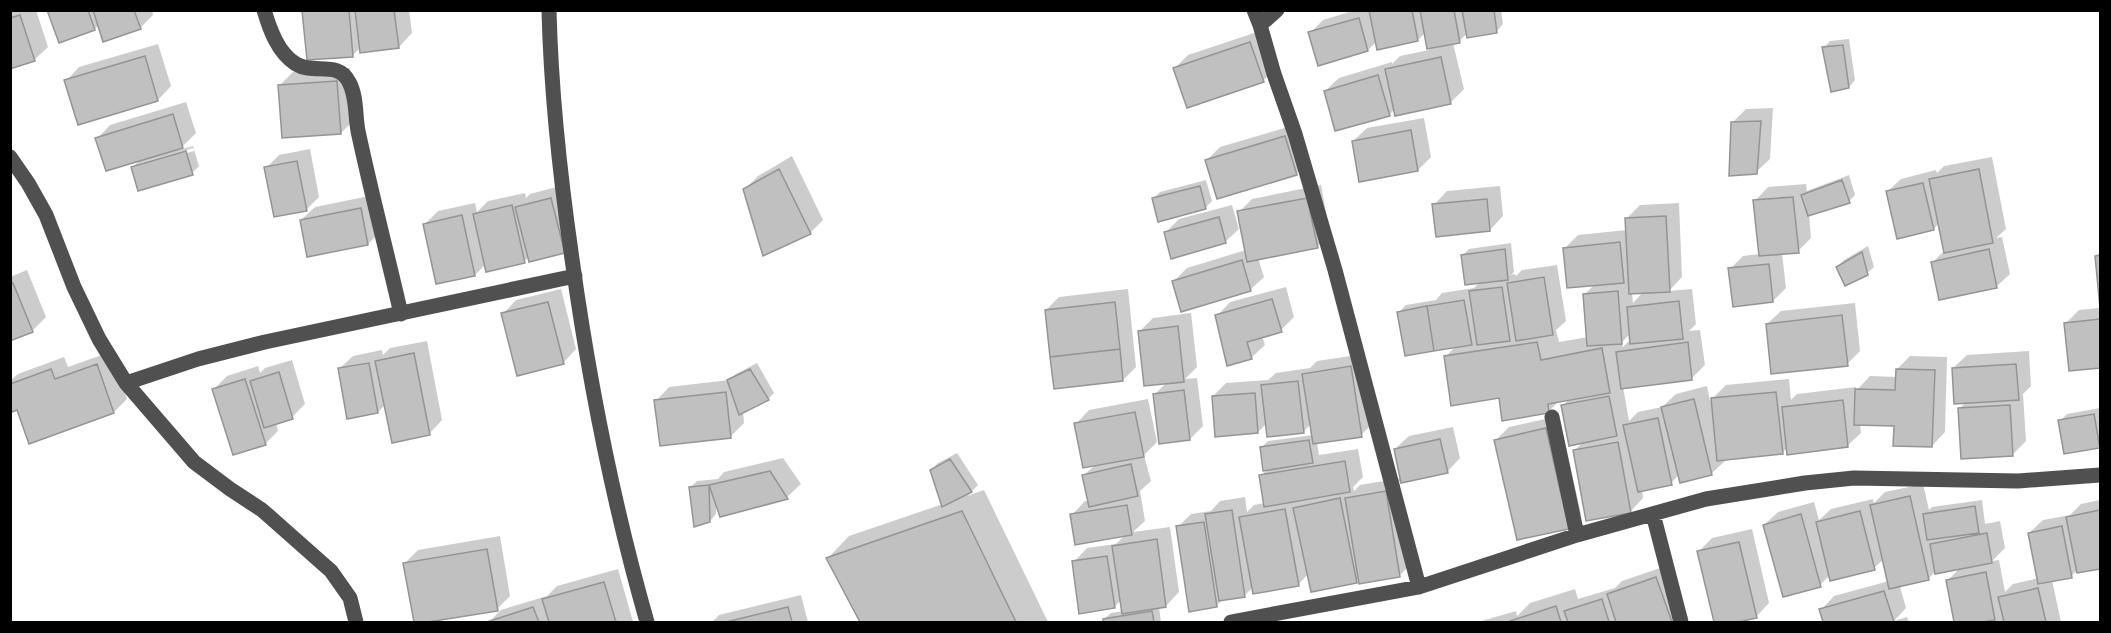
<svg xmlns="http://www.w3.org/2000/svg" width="2111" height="633" viewBox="0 0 2111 633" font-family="'Sofia Sans Condensed',sans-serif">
<rect width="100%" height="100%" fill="#fff"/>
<path fill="#0003" fill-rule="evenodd" d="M10 10H36L48 47 34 60 10 68Z
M49 10H152L153 15 140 28 99 24 95 29 60 41Z
M305 10H409L412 33 399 47H361L352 56 304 12Z
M1356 10H1501L1503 24 1497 31 1468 33 1459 41 1453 43 1464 89 1450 103 1395 109 1390 114 1336 130 1325 91 1339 78 1392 62V64L1400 56 1429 50 1426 32 1418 40 1377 41 1368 50 1310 33 1323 20Z
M1263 30 1276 67 1263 81 1175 68 1188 55Z
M1849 39 1855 80 1849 87 1824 48 1830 41Z
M158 44 171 86 158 100 79 123 66 81 79 67Z
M350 68 354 120 341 133 280 85 293 72Z
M186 102 196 133 179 150 193 146 199 166 192 173 132 168 141 159 97 139 110 125ZM193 148 194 151 138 167V164Z
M1773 108 1770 159 1756 172 1733 122 1746 109Z
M1424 118 1431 157 1418 170 1353 141 1367 128Z
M1298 124 1309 161 1296 174 1207 160 1220 147Z
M310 149 319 197 306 210 266 168 279 155Z
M792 156 823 220 810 233 745 189 758 176Z
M1992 157 2006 229 1996 238 2002 237 2010 274 1996 287 1933 262 1945 250 1939 223 1934 229 1887 192 1901 179 1936 170 1937 173 1944 166Z
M1849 175 1855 195 1849 201 1809 214 1811 238 1798 251 1782 253 1786 288 1773 301 1730 269 1743 256 1760 254 1755 201 1768 187 1806 184 1807 191Z
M1206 180 1212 201 1206 207 1159 221 1153 199 1160 192Z
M564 185 577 239 564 252 529 257 524 261 486 264 475 275 424 225 438 211 475 203 477 212 488 201 525 193 526 198 530 194Z
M1321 185 1330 234 1317 247 1258 258 1264 277 1250 290 1174 281 1187 268 1246 250 1239 212 1252 199Z
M1500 186 1503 216 1490 230 1434 205 1447 191Z
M374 195 381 231 368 244 301 220 315 207Z
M1679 203 1682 277 1669 291 1692 289 1696 324 1689 331 1700 330 1705 365 1692 378 1623 387 1629 421 1638 412 1662 407 1676 394 1707 386 1710 401 1726 385 1789 379 1791 400 1797 394 1856 387V391L1870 376 1897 377V369L1910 356 1947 357 1945 432 1932 446 1895 424 1860 423 1861 433 1847 446 1788 447 1782 453 1724 459 1725 461 1711 474 1679 475 1671 483 1642 490 1643 498 1630 512 1575 450 1584 441 1563 406 1570 398 1560 400 1548 412 1500 396 1445 357 1456 346 1399 312 1406 305 1436 300 1442 293 1474 288 1480 282 1463 255 1469 249 1511 243 1514 272 1511 275 1515 274 1516 276 1522 270 1557 265 1566 321 1556 330 1559 342 1588 337 1585 294 1594 285 1564 249 1578 235 1627 230V218L1640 205ZM1643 292 1633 303 1632 293ZM1631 333V339L1623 347 1622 342Z
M1232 205 1239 229 1225 242 1165 233 1179 219Z
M1868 246 1874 267 1867 273 1838 267 1844 260Z
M2100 252V295L2096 257Z
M27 270 46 317 33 330 10 339V277Z
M1286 287 1294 317 1281 330 1262 336 1265 345 1251 358 1217 316 1230 302Z
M561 289 576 349 563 363 503 314 516 300Z
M1128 289 1136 367 1123 380 1046 310 1059 297Z
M1855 303 1860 351 1847 364 1767 324 1781 311Z
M2100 308V366L2070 369 2066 323 2079 310Z
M1191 313 1197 367 1185 379 1197 378 1203 426 1190 439 1155 394 1167 382 1140 331 1153 318Z
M427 341 442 420 429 434 386 404 378 412 339 369 353 356 382 350 383 355 390 348Z
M2029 351 2031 386 2023 394 2026 441 2013 454 1959 409 1966 402 1953 368 1967 355Z
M110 352 127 399 114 412 18 408 10 403V381L18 374 64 357 68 367Z
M1364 354 1374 422 1361 435 1317 442 1319 455 1358 449 1363 477 1353 487 1354 491 1360 485 1402 478 1395 449 1409 436 1453 427 1460 458 1447 472 1399 482 1413 562 1400 575 1360 578 1356 581 1308 574 1298 585 1253 587 1244 596 1223 599 1216 606 1178 527 1191 514 1211 511 1220 501 1245 497 1247 512 1254 505 1265 503 1261 476 1268 468 1261 448 1268 441 1313 435 1312 423 1303 432 1267 423 1258 432 1213 396 1226 383 1268 380 1276 373 1310 368 1317 361Z
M292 360 305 404 292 417 276 423 278 431 265 444 214 389 227 376 258 366 260 373 265 368Z
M757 363 774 393 768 399 743 411 744 423 731 436 656 401 669 387 729 380 736 374Z
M1148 399 1157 442 1144 455 1151 481 1140 491 1145 521 1133 532 1170 527 1179 592 1166 606 1159 607 1161 622H1105L1104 619 1111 613 1123 611 1121 600 1114 607 1074 562 1087 548 1116 544 1125 535 1072 515 1085 501H1089L1083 476 1095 465 1076 424 1089 410Z
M2100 408V447L2060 421 2067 414Z
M1559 416 1581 514 1568 528 1495 441 1509 427Z
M957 453 978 485 967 496 984 490 1048 622H862L828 558 849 536 943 504 931 470 938 463Z
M783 458 801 484 787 497 721 515 716 504V514L710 521 690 488 697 481 718 479 724 472Z
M1923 484 1929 510 1932 507 1982 500 1985 524 2000 521 2005 548 1992 561 1999 560 2005 592 2013 584 2039 578 2029 533 2043 520 2070 515 2081 504 2100 500V567L2078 571V570L2071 576 2052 580 2061 622H1956L1948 580 1960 568 1935 572 1928 579 1900 587 1906 608 1894 621 1907 617 1909 622H1825L1821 610 1834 596 1889 581 1884 559 1874 568 1830 575 1820 585 1764 525 1778 512 1814 502 1819 520 1831 509 1873 499 1874 503 1885 492Z
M1752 529 1769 603 1756 617 1731 622H1715L1699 551 1712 538Z
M500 536 510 596 497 609 416 622 405 563 418 550Z
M1669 565 1688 618 1684 622H1478L1516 611 1517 616 1530 603 1575 589 1578 599 1615 588 1622 581Z
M618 569 633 622H489L501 610 547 596 557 586Z
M801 595 808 622H712L719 615Z"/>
<path fill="#c0c0c0" stroke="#949494" stroke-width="1.5" d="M47 10H88L95 30 59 43Z
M93 10H134L141 29 103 42Z
M349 10 353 57 307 60 302 11Z
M355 10H394L399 48 360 53Z
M1369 10H1412L1418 41 1377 50Z
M1420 10H1454L1460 43 1427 49Z
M1462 10H1494L1497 33 1467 38Z
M20 15 35 61 10 69V18Z
M1359 18 1368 51 1318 66 1308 32Z
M1250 42 1264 82 1187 108 1173 68Z
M1843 45 1849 88 1831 92 1822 47Z
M145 56 158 101 78 125 64 80Z
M1441 57 1451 104 1395 116 1385 69Z
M1378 75 1390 116 1335 131 1324 91Z
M337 81 341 134 282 138 278 85Z
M173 114 183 148 106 171 95 138Z
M1761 121 1757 174 1729 176 1731 122Z
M1411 130 1418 171 1359 182 1352 141Z
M1285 136 1297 175 1217 199 1205 160Z
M186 151 193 175 138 191 131 167Z
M297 161 307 211 274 217 264 167Z
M779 169 811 234 763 256 743 189Z
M1979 169 1993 243 1944 253 1929 179Z
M1842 180 1850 203 1808 216 1801 195Z
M1923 183 1934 230 1897 239 1886 191Z
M1200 186 1206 209 1158 222 1152 198Z
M1793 197 1799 253 1759 256 1753 200Z
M551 198 565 253 529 262 515 207Z
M1307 198 1318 248 1247 262 1237 211Z
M1487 199 1490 231 1436 237 1432 204Z
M512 205 525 263 486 272 473 214Z
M361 208 368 245 307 257 300 220Z
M462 215 475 276 436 284 423 224Z
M1666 216 1670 292 1629 294 1625 218Z
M1219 217 1226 243 1171 259 1164 232Z
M1620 242 1624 283 1567 288 1563 248Z
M1505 249 1508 280 1465 285 1461 255Z
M1989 249 1997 288 1939 300 1931 262Z
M1862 252 1868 275 1845 286 1836 267Z
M2100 255V308L2095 256Z
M1242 260 1251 291 1181 312 1172 281Z
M1769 264 1773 302 1733 307 1728 268Z
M1544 277 1553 335 1516 341 1507 283Z
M13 283 33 332 10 341V284Z
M1502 287 1510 341 1477 345 1469 291Z
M1618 291 1622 344 1587 346 1583 294Z
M1272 299 1282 332 1247 342 1252 359 1227 366 1215 315Z
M1464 300 1472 345 1434 351 1427 306Z
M1679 301 1683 339 1630 344 1627 307Z
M548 302 564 364 517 376 501 313Z
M1115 302 1120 349 1050 357 1045 310Z
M1427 306 1434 351 1405 356 1397 312Z
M1842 315 1848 366 1771 374 1766 324Z
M2100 319V368L2069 371 2064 323Z
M1178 326 1184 382 1144 386 1138 331Z
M1537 342 1541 360 1602 348 1610 393 1548 404 1549 413 1502 421 1499 398 1451 406 1444 356Z
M1688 342 1692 380 1621 389 1616 352Z
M1120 349 1123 381 1054 389 1050 357Z
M414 353 430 435 392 443 375 361Z
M369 363 378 413 347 419 338 368Z
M97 364 114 413 29 444 17 410 12 412 10 407V384L51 369 55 379Z
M2016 364 2019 400 1954 404 1952 368Z
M1351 366 1362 437 1313 444 1302 374Z
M750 369 769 400 739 415 727 380Z
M1896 369 1935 370 1932 447 1893 446 1894 426 1854 425 1855 389 1895 390Z
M279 372 293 419 264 428 250 381Z
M245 379 266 445 233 455 212 389Z
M1298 381 1304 433 1267 437 1261 385Z
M1184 390 1190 440 1159 444 1153 394Z
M726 392 731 438 660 446 654 400Z
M1776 392 1783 454 1717 461 1711 398Z
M1255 393 1258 433 1215 437 1212 396Z
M1609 396 1617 436 1569 446 1561 405Z
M1694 399 1712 475 1680 483 1661 407Z
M1843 400 1848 447 1787 455 1782 407Z
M2010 405 2013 456 1961 459 1958 408Z
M1135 412 1144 457 1083 468 1074 423Z
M2094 414 2100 448 2064 454 2058 420Z
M1658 418 1672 485 1638 492 1623 425Z
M1546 428 1569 529 1517 540 1494 440Z
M1440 439 1448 473 1401 483 1394 449Z
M1309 440 1313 463 1263 471 1260 447Z
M1618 442 1631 513 1586 521 1573 450Z
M950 459 972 492 942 507 930 470Z
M1345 461 1350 492 1264 507 1259 475Z
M1131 464 1138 496 1089 507 1082 475Z
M770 471 788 499 720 517 709 485Z
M709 485 710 522 694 527 689 487Z
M1386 491 1400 577 1359 584 1345 498Z
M1910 496 1929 580 1889 589 1870 505Z
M1340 498 1357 583 1311 592 1293 508Z
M1127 505 1132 535 1075 545 1070 514Z
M1975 506 1979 533 1927 540 1923 514Z
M1285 509 1299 586 1253 594 1239 517Z
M1232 510 1245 597 1219 601 1205 514Z
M2100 510V569L2077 573 2066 517Z
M962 511 1016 622H860L826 558Z
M1860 511 1875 570 1830 581 1816 522Z
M1801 514 1821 587 1783 597 1763 525Z
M1204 522 1217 607 1189 612 1176 526Z
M2062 526 2072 578 2038 584 2028 533Z
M1987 533 1992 563 1935 574 1930 544Z
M1157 539 1166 607 1122 614 1112 546Z
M1739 542 1757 618 1738 622H1714L1697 551Z
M487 549 498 611 428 622H414L403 563Z
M1107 556 1115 608 1079 614 1072 561Z
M1986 572 1995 620 1982 622H1954L1946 580Z
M1656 577 1672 622H1616L1607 594Z
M604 582 616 622H549L542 599Z
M2038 588 2046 622H2004L1998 597Z
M1884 591 1894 622H1823L1819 609Z
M1602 599 1609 622H1568L1564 611Z
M1556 606 1561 622H1510V621Z
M533 607 539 622H487Z
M788 607 792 622H726Z
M1152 611 1154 622H1103V619Z"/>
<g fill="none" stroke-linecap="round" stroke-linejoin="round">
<path stroke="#505050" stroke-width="15" d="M264 10C270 30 278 53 296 64 314 75 338 60 349 82 357 96 355 116 358 131 371 192 387 253 401 314
M549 10C551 94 560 176 572 259 589 381 613 503 647 622
M1254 10 1260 25 1274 74 1295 134 1335 270 1419 587
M1260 25 1277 10
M10 157 28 183 46 215 74 287 99 339 126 383 194 462 230 489 262 510 331 571 350 598 356 622
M126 383 198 359 265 342 575 276
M1552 417 1577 535
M1653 514 1681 622
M1231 622 1419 587 1577 535 1706 499 1805 483 1854 478 2018 481 2100 475"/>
</g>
<rect width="2111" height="633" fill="none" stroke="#000000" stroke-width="24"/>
</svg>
